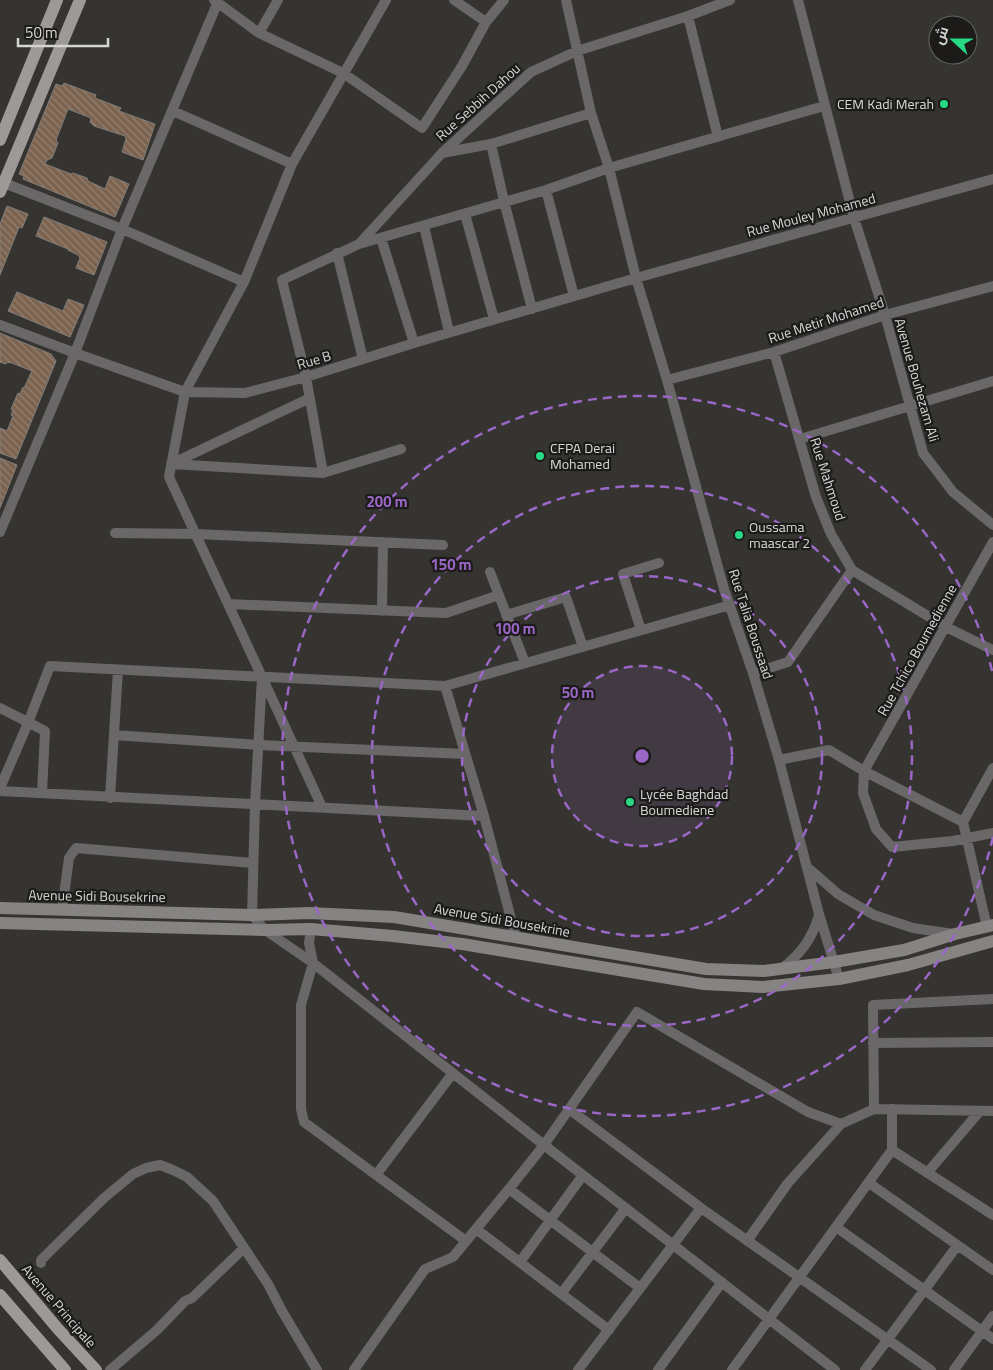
<svg xmlns="http://www.w3.org/2000/svg" width="993" height="1370" viewBox="0 0 993 1370" font-family="Georgia,Cairo,serif">
<defs>
<pattern id="building-back-hatch" width="6" height="6" patternUnits="userSpaceOnUse" patternTransform="scale(1.25)"><rect width="6" height="6" fill="#7c634f"/><path d="M-1 5l2 2M0 0l6 6M5-1l2 2" fill="none" stroke="#948070"/></pattern>
</defs>
<rect width="100%" height="100%" fill="#353431"/>
<path fill="url(#building-back-hatch)" stroke="#807e7c" d="M64 83 96 95 95 98 121 108 119 111 155 124 143 160 122 152 126 139 125 136 94 126 90 122 91 118 68 109 56 140 58 143 52 158 47 160 45 164 71 174 73 173 87 178 88 181 105 189 110 176 129 184 115 217 23 179 24 176 19 174 56 84 62 86Z
M7 206 28 214 22 228 19 227 0 275V224Z
M44 217 107 242 94 275 76 268 80 258 78 255 68 250V249L36 236Z
M17 292 63 311 68 299 84 305 70 337 8 311Z
M0 333 51 354 56 361 16 459 0 453V428L7 431 13 416 11 415 13 410 11 409 18 393 20 394 23 387 24 388 32 371 12 363 7 362 6 364 0 362Z
M0 458 17 465 0 508Z"/>
<g fill="none" stroke-linecap="round" stroke-linejoin="round">
<path stroke="#696767" stroke-width="10" d="M214 0 259 33 343 73 422 128 462 66 486 22 504 0
M386 0 292 164 244 282 185 392 169 477 262 677 255 805 252 915 265 930 313 963 544 1145 835 1370
M454 0 486 22
M566 0 591 113 609 168 636 278 667 380 724 589 753 673 779 760 819 914 839 979
M798 0 854 218 885 315 923 453 953 492 993 525
M688 16 718 137
M259 33 278 0
M173 111 292 164
M491 144 504 201 532 309
M442 153 531 72 577 51 688 16 730 0
M4 183 122 229 244 282
M546 190 574 296
M465 214 494 319
M424 226 449 332
M381 238 414 343
M359 244 442 153 491 144 591 113
M337 253 363 359
M0 325 75 353 185 392 245 393 306 377 414 343 636 278 993 179
M774 352 816 497 831 534 852 570 946 627 993 650
M667 380 774 352 885 315 993 286
M310 398 171 464 323 473 401 449
M800 439 993 381
M323 473 306 377 282 280 359 244 546 190 609 168 824 106
M0 532 75 353 122 229 217 4
M115 533 196 534 443 545
M993 542 864 771 863 793 876 829 892 847 953 841 993 833
M490 572 525 663
M228 604 446 613 499 595
M382 611 383 542
M506 615 566 597 583 647
M641 630 623 574 659 563
M753 673 788 662 852 570
M263 679 322 807
M445 686 484 816 516 938
M0 708 45 731 42 793
M114 735 258 745 465 754
M779 760 829 750 864 771 963 822 987 927
M0 788 28 723 50 666 445 686 730 605
M0 791 484 816
M110 798 118 670
M963 822 993 768
M807 867 838 894 874 915 913 928 953 934
M62 910 69 858 76 848 253 863
M311 929 309 943 313 963 301 1005V1109L304 1122 466 1241
M781 969C801 954 812 939 819 915
M993 999 873 1005 874 1109 993 1111
M873 1043 992 1042
M569 1109 701 1208 931 1370
M892 1150 993 1215
M927 1173 980 1111
M376 1175 453 1073
M869 1183 993 1270
M509 1189 640 1288
M836 1227 993 1339
M476 1229 609 1330
M747 1241 788 1183 841 1124
M520 1262 583 1175
M41 1263V1260L104 1198 133 1174 146 1168 160 1165 173 1170 187 1177 213 1201 268 1284 282 1311 317 1370
M561 1294 626 1208
M110 1370 157 1330 185 1301 192 1298 244 1248
M354 1370 425 1269 453 1257 509 1189 544 1145 637 1012 808 1112 841 1124 874 1109
M578 1370 701 1208
M658 1370 722 1282
M732 1370 892 1150V1109
M865 1370 957 1246
M954 1370 993 1316"/>
<path stroke="#868383" stroke-width="12" d="M0 908 252 915 309 913 394 917 706 969 764 971 834 962 904 950 955 934 993 925
M0 923 265 930 311 929 393 936 462 944 704 984 763 987 839 979 908 965 993 941"/>
<path stroke="#9c9998" stroke-width="12" d="M0 140 57 0
M0 192 80 0
M0 1260 58 1329 96 1370
M0 1295 65 1370"/>
</g>
<circle cx="642" cy="756" r="90" fill="#9a67c6" fill-opacity=".12"/>
<g fill="none" stroke="#9a67c6" stroke-width="2.5" stroke-dasharray="9 6">
<circle cx="642" cy="756" r="90"/>
<circle cx="642" cy="756" r="180"/>
<circle cx="642" cy="756" r="270"/>
<path d="M993 837A360 360 0 1 1 993 675"/>
</g>
<g fill="#27d885" stroke="#1c1b1a" stroke-width="2">
<circle cx="944" cy="104" r="5"/>
<circle cx="540" cy="456" r="5"/>
<circle cx="739" cy="535" r="5"/>
<circle cx="630" cy="802" r="5"/>
</g>
<g text-anchor="middle" stroke-width="4.5" stroke-linejoin="round" paint-order="stroke">
<g font-size="14" fill="#d4d4d2" stroke="#1c1b1a">
<text transform="translate(478 102) rotate(-42)" y="5">Rue Sebbih Dahou</text>
<text transform="translate(811 215) rotate(-15)" y="5">Rue Mouley Mohamed</text>
<text transform="translate(826 320) rotate(-18)" y="5">Rue Metir Mohamed</text>
<text transform="translate(314 360) rotate(-17)" y="5">Rue B</text>
<text transform="translate(917 380) rotate(74)" y="5">Avenue Bouhezam Ali</text>
<text transform="translate(828 479) rotate(72)" y="5">Rue Mahmoud</text>
<text transform="translate(751 624) rotate(72)" y="5">Rue Talia Boussaad</text>
<text transform="translate(917 650) rotate(-61)" y="5">Rue Tchico Boumedienne</text>
<text transform="translate(97 896) rotate(1)" y="5">Avenue Sidi Bousekrine</text>
<text transform="translate(502 920) rotate(10)" y="5">Avenue Sidi Bousekrine</text>
<text transform="translate(59 1306) rotate(49)" y="5">Avenue Principale</text>
</g>
<g font-size="14" fill="#d4d4d2" stroke="#1c1b1a" text-anchor="start">
<text x="934" y="109" text-anchor="end">CEM Kadi Merah</text>
<text x="550" y="453">CFPA Derai<tspan x="550" dy="16">Mohamed</tspan></text>
<text x="749" y="532">Oussama<tspan x="749" dy="16">maascar 2</tspan></text>
<text x="640" y="799">Lycée Baghdad<tspan x="640" dy="16">Boumediene</tspan></text>
</g>
</g>
<circle cx="642" cy="756" r="8" fill="#9a67c6" stroke="#1c1b1a" stroke-width="2.5"/>
<g font-size="15" text-anchor="middle" font-weight="bold" fill="#9a67c6" stroke="#1c1b1a" stroke-width="4.5" stroke-linejoin="round" paint-order="stroke">
<text x="387" y="507">200 m</text>
<text x="451" y="570">150 m</text>
<text x="515" y="634">100 m</text>
<text x="578" y="698">50 m</text>
</g>
<g transform="translate(953 40) rotate(291)"><circle r="24" fill="#1c1b1a" stroke="#666564"/>
<path d="M0-4L9 19L0 12L-9 19Z" fill="#27d885"/>
<text y="-8" font-size="14" font-weight="bold" text-anchor="middle" fill="#d4d4d2">ش</text>
</g>
<path d="M18 38v8h90v-8" fill="none" stroke="#d4d4d2" stroke-width="2.5"/>
<text x="25" y="38" font-size="15" fill="#d4d4d2" stroke="#1c1b1a" stroke-width="4" paint-order="stroke">50 m</text>
</svg>
